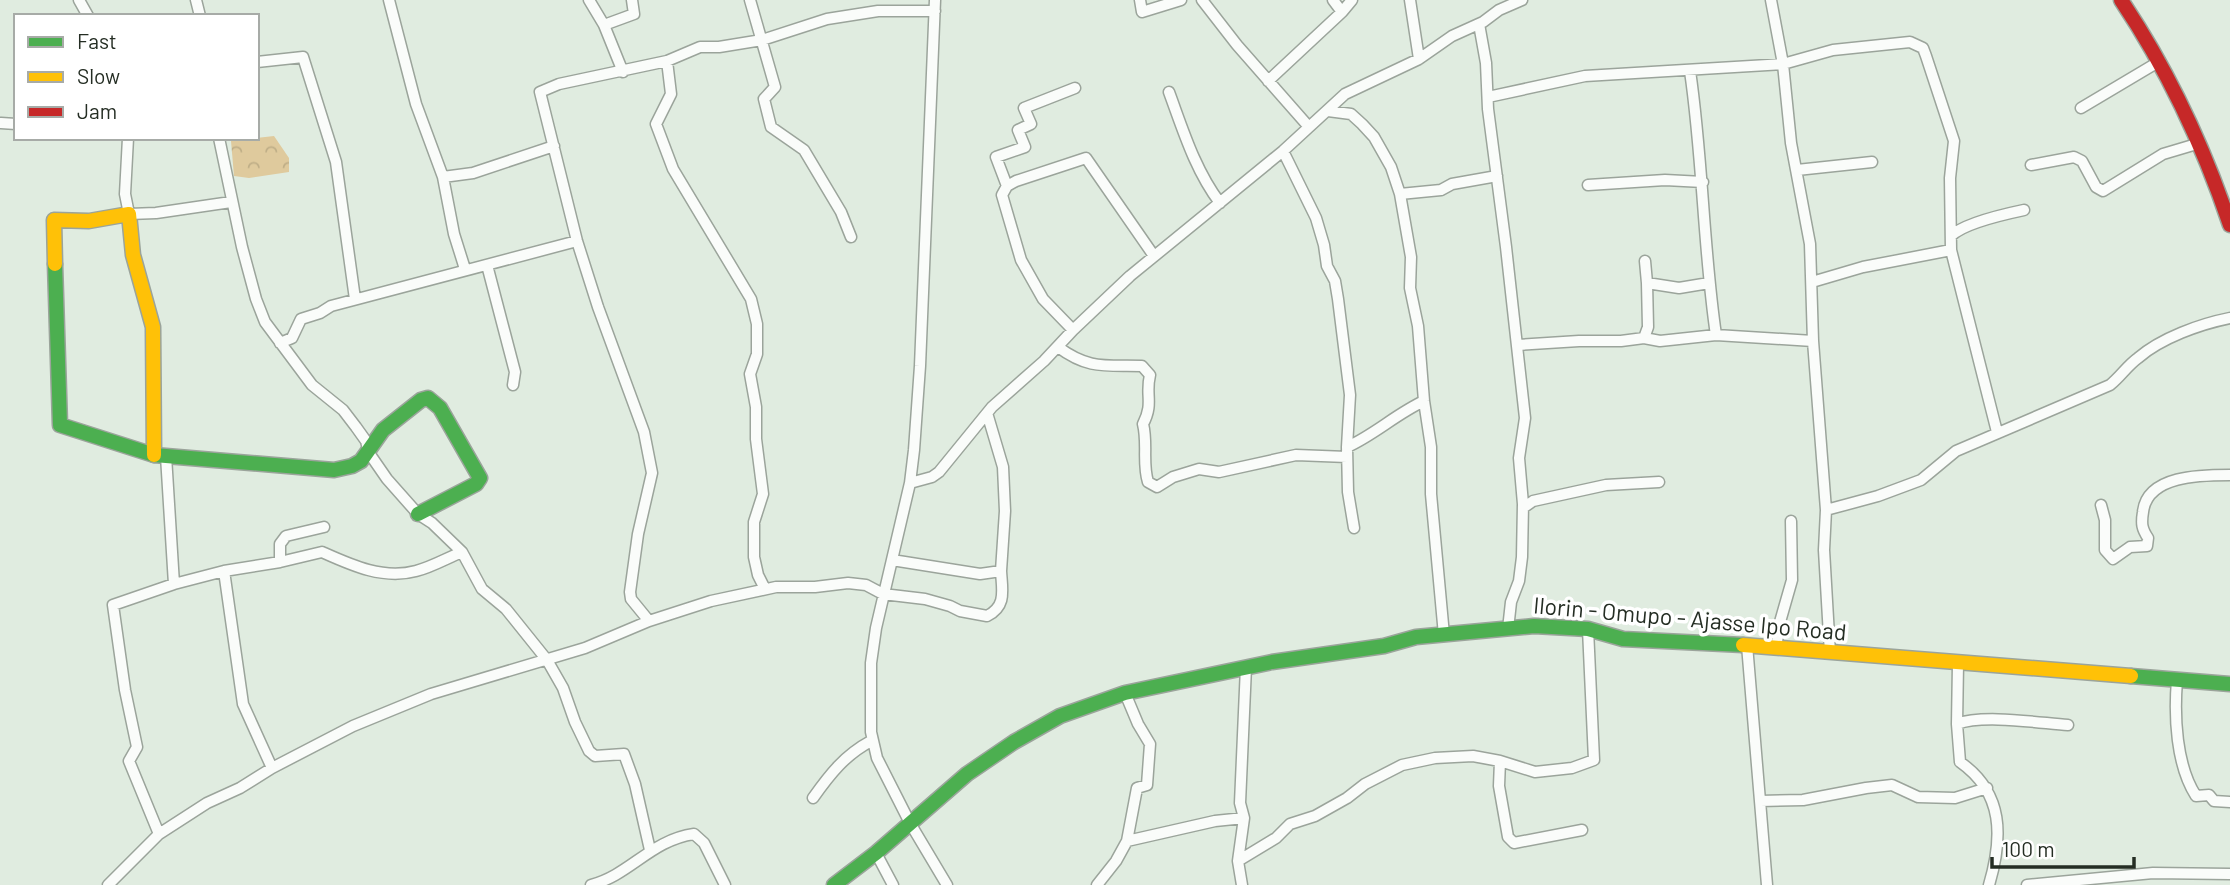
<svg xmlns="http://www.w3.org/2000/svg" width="2230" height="885" viewBox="0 0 2230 885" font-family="Barlow,sans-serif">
<defs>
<pattern id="forest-crowns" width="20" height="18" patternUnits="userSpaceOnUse" patternTransform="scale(1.75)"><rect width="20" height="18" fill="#dfca9d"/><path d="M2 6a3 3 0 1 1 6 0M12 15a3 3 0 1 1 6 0" fill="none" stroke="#bfae87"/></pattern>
</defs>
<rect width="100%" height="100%" fill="#e0ece0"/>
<path fill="url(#forest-crowns)" d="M274 136 289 158V172L249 178 234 176 231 141Z"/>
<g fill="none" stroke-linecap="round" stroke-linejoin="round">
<g stroke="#9ba49b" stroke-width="13">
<path id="street" d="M79 0 88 16
M196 0 200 16
M389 0 416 104 443 177
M589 0 604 25 623 72
M750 0 775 87 764 99 771 127 804 150 841 212 851 237
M935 0 920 366 914 450 910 483 876 628 871 663V732L877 758 910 823 947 885
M1140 0 1142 12 1181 0
M1202 0 1237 45 1309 127
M1333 0 1342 12
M1410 0 1419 59
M1771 0 1783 64 1791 143 1810 244 1813 341 1826 510 1824 550 1830 653
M1479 24 1486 63 1488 109 1506 247 1525 418 1519 458 1523 504 1522 557 1519 581 1511 602 1508 629
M604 25 634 14 632 0
M667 61 671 94 656 124 673 169 751 299 757 324V354L750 374 756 407V439L763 494 754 522V557L758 575 765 589
M257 62 303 57 336 162 355 299
M1690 71C1703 159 1703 247 1716 335
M1268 81 1342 12 1352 0
M1169 92C1183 130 1195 170 1220 203
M1488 97 1585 76 1783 64 1833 50 1910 42 1923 48 1926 56 1954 141 1950 178 1951 250 1997 432
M2081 108 2160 61
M1328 111 1351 114 1362 124 1374 137 1391 167 1400 194 1411 257 1410 288 1418 326 1424 401 1431 447V494L1444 635
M1 123 16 124
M128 138 125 194 129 214 156 213 231 202
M219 138 242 247 256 299 265 322 312 385 343 410 356 427 366 441 369 453 387 479 418 514 432 523 462 552 482 589 506 609 547 660 563 688 575 722 589 751 595 756 624 754 635 784 650 850
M1283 151 1316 218 1324 245 1327 266 1335 281 1338 299 1350 395 1347 447 1348 492 1354 528
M2031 165 2074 157 2082 161 2096 187 2103 191 2163 154 2200 143
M1797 170 1872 162
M1588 185 1665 180 1703 182
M1007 186 996 157 1025 147 1018 130 1031 124 1024 108 1075 88
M1400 194 1441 190 1452 184 1497 176
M1951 236C1964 223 2005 214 2024 210
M1645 261 1647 283
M487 265 515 372 513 385
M465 269 454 234 443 177 473 173 554 146
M1812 282 1863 267 1951 250
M1073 330 1043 299 1021 260 1002 195 1007 186 1016 181 1086 158 1154 256
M1644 338 1648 327 1647 283 1679 288 1709 283
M280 343 292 338 301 319 320 313 331 306 577 241
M1518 345 1579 341H1621L1644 338 1660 341 1716 335 1813 341
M1058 347C1089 370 1106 365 1142 366L1150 375C1145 395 1154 403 1143 424 1148 444 1142 463 1148 482L1157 487 1173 477 1199 469 1219 472 1296 455 1347 457
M1347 447C1374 435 1396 414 1424 401
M166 456 174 584
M910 483 932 477 939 472 992 407 1044 361 1073 330 1130 276 1283 151 1345 94 1419 59 1452 36 1483 22 1499 10 1522 0
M2101 505 2105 520V550L2113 559 2130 547 2147 546 2148 538C2142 529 2141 524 2143 512 2147 475 2201 475 2230 475
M1523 508 1533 501 1606 485 1659 482
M1826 510 1878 496 1921 480 1956 451 2110 385C2121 376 2127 366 2138 358 2161 338 2200 324 2230 318
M892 560 980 574 1001 571 1005 511 1003 467 987 413
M280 562V544L286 536 324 527
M224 571 243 704 272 768
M649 621 631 599 630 592 638 534 652 473 644 432 598 307 577 241 540 92 559 84 667 61 700 47H719L762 40 827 19 878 11H935
M1747 645 1767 885
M1776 648 1780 622 1792 580 1791 521
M1958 664 1957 724 1960 762C2004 793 2003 837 1989 885
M2177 680C2174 716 2176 765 2196 796L2209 795 2214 801 2230 802
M1957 724C1983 714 2039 723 2068 725
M1500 761 1499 786 1508 837 1514 843 1582 830
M813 798C830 774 845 755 871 741
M1760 801 1803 800 1866 788 1892 785 1918 797 1955 798 1987 788
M159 834 129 761 137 747 125 690 113 605 174 584 224 571 280 562 322 552C351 565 383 580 416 571 432 567 447 558 462 552
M1127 841 1215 821 1244 818
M876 853 893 885
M1238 861 1276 838 1290 824 1315 816 1347 798 1365 784 1402 765 1435 758 1473 756 1500 761 1535 772 1572 768 1594 760 1588 629
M108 885 159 834 207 803 240 788 272 768 353 726 431 694 585 648 649 621 711 601 776 587H815L848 583 866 585 883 594 925 599 950 606 960 611 987 616C1007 606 1002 590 1001 571
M591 885C630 875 651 840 694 834L704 843 725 885
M1097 885 1116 861 1127 841 1137 788 1147 785 1150 744 1138 724 1125 693
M1242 885 1238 861 1244 818 1240 803 1246 667
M2027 885 2153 873 2230 874"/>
</g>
<g stroke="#9ba49b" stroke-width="17">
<path id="fast" d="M55 264 60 425 154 455 334 470 352 466 361 461 383 430 421 400 428 398 440 408 480 478 476 484 418 514
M2131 676 2230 684
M834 885 876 853 967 774 1014 742 1060 716 1125 693 1272 662 1384 646 1416 637 1534 626 1588 629 1623 639 1743 645"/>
</g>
<g stroke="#9ba49b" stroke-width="17">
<path id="slow" d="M55 264 54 220 89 221 129 214 133 255 153 327 154 455
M1743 645 2131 676"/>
</g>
<g stroke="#9ba49b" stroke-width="17">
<path id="jam" d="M2121 0C2168 70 2203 145 2230 225"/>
</g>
<use href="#street" stroke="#fafcfa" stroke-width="10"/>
<use href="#fast" stroke="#4caf50" stroke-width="14"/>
<use href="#slow" stroke="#ffc107" stroke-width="14"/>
<use href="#jam" stroke="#c62828" stroke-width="14"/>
</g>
<g text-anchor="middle" stroke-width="7" stroke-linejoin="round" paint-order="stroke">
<g font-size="23" fill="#242d23" stroke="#fff">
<text transform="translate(1690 619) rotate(5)" y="8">Ilorin - Omupo - Ajasse Ipo Road</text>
</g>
</g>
<rect x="14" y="14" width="245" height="126" fill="#ffffff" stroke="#a7aba7" stroke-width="2"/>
<rect x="28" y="37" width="35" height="10" fill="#4caf50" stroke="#a7aba7" stroke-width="2"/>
<text x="77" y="49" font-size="21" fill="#242d23">Fast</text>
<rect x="28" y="72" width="35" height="10" fill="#ffc107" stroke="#a7aba7" stroke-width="2"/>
<text x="77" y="84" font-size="21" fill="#242d23">Slow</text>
<rect x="28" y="107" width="35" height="10" fill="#c62828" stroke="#a7aba7" stroke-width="2"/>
<text x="77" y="119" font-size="21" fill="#242d23">Jam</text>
<path d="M1992 857v10h142v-10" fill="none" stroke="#242d23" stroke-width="3.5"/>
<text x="2002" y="857" font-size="21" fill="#242d23" stroke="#ffffff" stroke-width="5" paint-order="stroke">100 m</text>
</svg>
